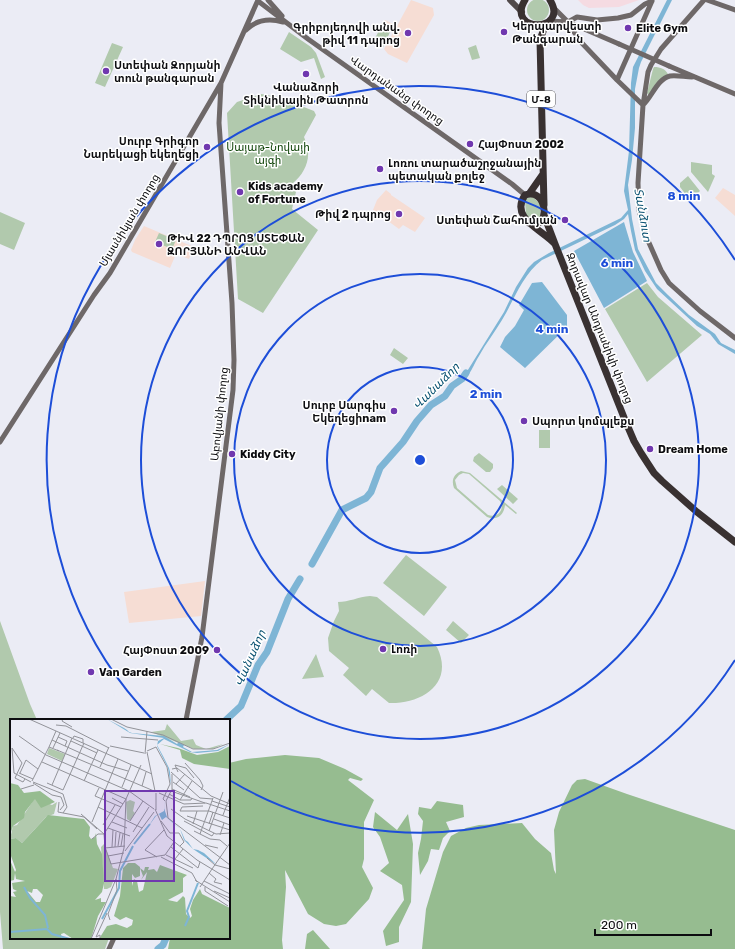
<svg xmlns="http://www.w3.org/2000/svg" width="735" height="949" viewBox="0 0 735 949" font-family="Rubik,'Noto Sans Armenian',sans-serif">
<rect width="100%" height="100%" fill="#ebecf5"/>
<path fill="#f5dbe2" d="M578 0H639L619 7 589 8 583 5Z"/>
<path fill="#f6ddd4" d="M411 0 433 8 434 15 407 63 388 54 384 49 394 31 382 25 385 20 397 26Z
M723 188 735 195V216L715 198Z
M386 190 391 194V195L425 218 415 232 403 225 399 229 373 210 377 200Z
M144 226 194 247 189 259 176 254 170 268 132 252 131 250 135 240Z
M205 581 201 616 129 623 124 592Z"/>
<path fill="#b1c9ad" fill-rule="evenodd" d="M527 10a11 11 0 1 1 22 0a11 11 0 1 1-22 0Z
M382 25 391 30 383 47 373 42Z
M289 32 311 47 316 53 325 77 321 79 314 58 301 62 280 49Z
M112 43 123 47 105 87 95 83Z
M476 45 480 58 472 60 468 48Z
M654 67C661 67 665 69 668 74L649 96 647 93 653 69Z
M261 94 278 97 314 111 316 115 304 137C306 142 308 147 308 152 309 164 302 176 293 183L296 192 292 209 318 230 263 313 238 299 227 113 237 102Z
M691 162 712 165V174L715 176 708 192 691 172Z
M688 176 700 191 690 200 680 187V183Z
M533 197 540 204V219L539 220 533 221 526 215 525 201 527 198Z
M0 212 25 223 14 250 0 244Z
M159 233 176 240 172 249 155 242Z
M647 283 658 297 702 335 647 382 605 309Z
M394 348 408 358 403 364 390 355Z
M539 430H550V448H539Z
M479 453 493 464V468L490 472H486L473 461 474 457Z
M461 471 470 473 517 513 516 514 505 505C504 515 497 521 487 517L454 488C451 480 454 474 461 471ZM463 473 469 474 500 501C505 510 498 518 488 515L457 488 455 480 459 475Z
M502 485 518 499 513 504 497 489Z
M406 555 447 587 424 616 383 583Z
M370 596 377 597 437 647C455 684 421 704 389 703L372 689 366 696 343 675 349 668 329 651 328 638 334 621 339 611 338 602C349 602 358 597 370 596Z
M0 621 30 704 37 720H11V938H109L105 949H3L0 912Z
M453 621 469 635 461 643 446 630Z
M316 654 324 677 302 679Z"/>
<path fill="#96bc90" d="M285 755 319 758 345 769 363 779 361 781 350 778 348 780 374 800 364 822V859L362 867 373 888 369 899 346 924 336 926 324 924 308 914 285 870 286 887 282 940 283 949H168L170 938H229V763L246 759Z
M585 779 627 794 735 830V949H422L426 909 443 852 451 836 466 828 479 825 522 823 535 839 551 853 554 870 556 874 554 830 559 812 572 785 577 780Z
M437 801 463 805 464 817 446 822 450 831 443 838 439 850 431 849 428 861 420 875 418 853 421 839 423 821 418 814 419 807 431 809Z
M375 812 397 830 408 814 413 844 411 902 399 927V942L386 946 383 931 404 900 402 885 380 871 389 863 380 837 373 827Z
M313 930 330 949H305L307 934Z"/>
<path fill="#7eb5d5" d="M667 0H672L641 62 639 68 635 89V128L632 160 628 185 632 219 638 249 656 283 668 295 689 315 715 334 721 343 735 350V354L718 344 710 334 697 326 657 289 645 271 635 250 631 231 628 214 624 219 615 225 542 260C523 274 514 300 502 320 495 332 486 343 479 356 474 363 470 378 461 381L504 312 516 287 528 268 534 262 549 253 621 218 628 210 624 191 629 151 631 83 633 67Z
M624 222 633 252 647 281 604 308 574 251Z
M542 282 567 315V327L525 368 500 347 505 337 515 326 524 310 519 305 532 283Z"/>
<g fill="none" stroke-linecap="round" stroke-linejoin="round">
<path stroke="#7eb5d5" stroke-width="7" d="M312 564 342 510 366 498 371 492 380 468 403 442 417 421 431 405 445 396 452 386 462 379 466 373
M226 720 241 706 258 665 267 652 288 599 300 579
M158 949 163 945 166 938"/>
<path stroke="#6e6868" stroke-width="5" d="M268 0 282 16
M704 0 661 49 651 65 648 72 643 105 638 183 639 210 646 236 661 270 669 283 700 311 735 338
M707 0 735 10
M258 1 308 39 512 184 525 195
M554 8 568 22 579 40 617 80 643 105
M549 21 568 22 619 44
M568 22 577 17 597 20 618 18 631 15 645 4 652 1
M246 30C256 20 269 18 283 22
M669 66 735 94
M617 80 652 1
M643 105C652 97 657 79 670 76 677 75 685 77 692 77
M0 442 94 295 110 273 221 83 258 0
M186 720 202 637 233 390 234 360 232 303 219 123 221 83
M109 949 114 938"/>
<path stroke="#514a4a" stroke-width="6" d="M510 0 522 12"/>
<path stroke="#393131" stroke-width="7" d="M525 0C505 33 570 33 550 0
M529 194 543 174
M544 205 540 40 546 23
M544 215 555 244 625 420 634 441 641 453 654 473 662 481 697 512 735 542
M529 223 535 224 541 222C549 210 541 189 525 195 509 218 543 230 555 244"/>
<path stroke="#6e6868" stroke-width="5" d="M619 44 669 66"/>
</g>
<g fill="none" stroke="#1d4ed8" stroke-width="2">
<circle cx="420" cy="460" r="93"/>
<circle cx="420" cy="460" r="186"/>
<circle cx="420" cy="460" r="279"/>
<path d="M735 660A373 373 0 0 1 231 781M152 719A373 373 0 1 1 735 260"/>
</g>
<g fill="#7038af" stroke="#fff" stroke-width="1.5">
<circle cx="628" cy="28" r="4"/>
<circle cx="504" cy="32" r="4"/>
<circle cx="408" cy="33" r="4"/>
<circle cx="106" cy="71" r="4"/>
<circle cx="306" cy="74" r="4"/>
<circle cx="470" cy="144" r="4"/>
<circle cx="207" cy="147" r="4"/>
<circle cx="380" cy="169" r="4"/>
<circle cx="240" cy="192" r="4"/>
<circle cx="399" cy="214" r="4"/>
<circle cx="565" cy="220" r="4"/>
<circle cx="159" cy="244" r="4"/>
<circle cx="394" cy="411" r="4"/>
<circle cx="524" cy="421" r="4"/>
<circle cx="650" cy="449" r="4"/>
<circle cx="232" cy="454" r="4"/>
<circle cx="383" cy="649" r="4"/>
<circle cx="217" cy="650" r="4"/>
<circle cx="91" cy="672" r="4"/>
</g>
<g text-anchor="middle" stroke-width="3" stroke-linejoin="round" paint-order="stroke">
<rect fill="#fff" stroke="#565658" stroke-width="1" x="527" y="91" width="28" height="16" rx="3"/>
<g font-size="10" font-weight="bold" fill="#0d0d10">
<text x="541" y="103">Մ-8</text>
</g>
<g font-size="11" font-weight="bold" fill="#0d0d10" stroke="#fff" text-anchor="start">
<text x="512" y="30">Կերպարվեստի<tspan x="512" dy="13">Թանգարան</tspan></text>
<text x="400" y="31" text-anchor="end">Գրիբոյեդովի անվ.<tspan x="400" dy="13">թիվ 11 դպրոց</tspan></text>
<text x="636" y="32">Elite Gym</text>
<text x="114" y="69">Ստեփան Զորյանի<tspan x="114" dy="13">տուն թանգարան</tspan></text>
<text x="306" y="91" text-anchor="middle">Վանաձորի<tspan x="306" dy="13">Տիկնիկային Թատրոն</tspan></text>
<text x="199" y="145" text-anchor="end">Սուրբ Գրիգոր<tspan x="199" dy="13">Նարեկացի եկեղեցի</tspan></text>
<text x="478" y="148">ՀայՓոստ 2002</text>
<text x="388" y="167">Լոռու տարածաշրջանային<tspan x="388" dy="13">պետական քոլեջ</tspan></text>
<text x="248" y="190">Kids academy<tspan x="248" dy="13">of Fortune</tspan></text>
<text x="391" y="218" text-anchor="end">Թիվ 2 դպրոց</text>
<text x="557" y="224" text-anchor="end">Ստեփան Շահումյան</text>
<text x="167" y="242">ԹԻՎ 22 ԴՊՐՈՑ ՍՏԵՓԱՆ<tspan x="167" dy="13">ԶՈՐՅԱՆԻ ԱՆՎԱՆ</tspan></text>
<text x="386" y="409" text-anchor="end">Սուրբ Սարգիս<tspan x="386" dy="13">Եկեղեցիnam</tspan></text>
<text x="532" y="425">Սպորտ կոմպլեքս</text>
<text x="658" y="453">Dream Home</text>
<text x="240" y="458">Kiddy City</text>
<text x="391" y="653">Լոռի</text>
<text x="209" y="654" text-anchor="end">ՀայՓոստ 2009</text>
<text x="99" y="676">Van Garden</text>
</g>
<g font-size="11" fill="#0d0d10" stroke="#fff">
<text transform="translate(397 90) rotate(35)" y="4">Վարդանանց փողոց</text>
<text transform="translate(129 220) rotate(-59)" y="4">Մյասնիկյան փողոց</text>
<text transform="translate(600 328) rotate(68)" y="4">Զորավար Անդրանիկի փողոց</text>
<text transform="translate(219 414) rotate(-84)" y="4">Աբովյանի փողոց</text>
</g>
<g font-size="11" fill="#0e4307" stroke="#fff">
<text x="268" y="151">Սայաթ-Նովայի<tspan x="268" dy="13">այգի</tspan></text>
</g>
<g font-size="12" font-style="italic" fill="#095171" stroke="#fff">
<text transform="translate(643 215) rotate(80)" y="4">Տանձուտ</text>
<text transform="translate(436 386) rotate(-45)" y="4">Վանաձոր</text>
<text transform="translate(250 658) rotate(-66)" y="4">Վանաձոր</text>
</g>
</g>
<g transform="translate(10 719)">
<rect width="220" height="220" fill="#ebecf5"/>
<path d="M157 5 171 22 183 20 186 26 196 30 213 25 203 30H184L141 13 155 11ZM39 29 55 35 52 42 37 35ZM25 79 42 86 47 83 44 95 36 98 12 124 6 119 0 120 3 107 7 106ZM120 81 125 83 123 92 125 94 120 102 117 100 116 83ZM94 125 103 149 108 150 101 168 97 170H94L91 128Z" fill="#b1c9ad"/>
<path d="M150 25 168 29 187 36 208 33 220 27V50L184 45 172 39 170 31ZM0 64 8 66 14 74 30 72 45 83 31 89 25 80 15 93 14 99 3 107 0 116ZM38 96 74 100 80 108 79 117 81 120 85 118 86 114 87 125 92 135 94 164 92 173 85 181 91 179V183H96L88 197 81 220H63L54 214 51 215 52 220H0V177L6 178 3 173 7 172 3 170 2 164 15 162 6 160 5 154 4 161 0 162V141L5 153 6 151 1 137 0 120 6 119 12 124ZM23 170H27L33 176 30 183H26L17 172 22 174ZM118 144H125L130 148V157L125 159 122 155V167L124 160 127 162 129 173 133 171 137 153 131 161 133 157 130 149 134 152 135 148H139L138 151 144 150 147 153 150 146 177 156 173 159V173L158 181 167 183 173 177 175 179 176 195 180 199 182 197 180 190 183 181 190 170 192 175 220 189V220H89L97 207 106 205 117 209 122 206 123 201 116 198 110 201 104 197 110 177 113 149Z" fill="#96bc90" fill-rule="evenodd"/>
<path d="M97 0 114 9 117 11 119 13 122 14 154 17 167 25 169 23 174 26 173 28 182 33 207 31 220 25 208 32 187 34 180 33 154 20 147 26 153 37 159 49 160 53 161 67 155 78 154 89 157 98 170 110 172 114 175 121 178 123 183 130 188 131 194 134 207 146 220 150 207 146 183 130 174 121 170 110 156 98 152 101 149 95 146 97 138 108 145 97 154 92V90L155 78 161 67 158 49 147 27 148 22 154 19 120 14Z" fill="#7eb5d5"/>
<path fill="none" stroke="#7eb5d5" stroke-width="2" d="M124 125 140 105M14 168 20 179 35 196 38 209M92 200 109 169 110 152 123 127M175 207 179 198 177 192 188 164M0 213 37 210 42 215 60 220"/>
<path fill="none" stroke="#929399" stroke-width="1" d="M19 0 46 12 39 28 49 32M53 0 52 2 62 8M101 0 117 8 153 16 183 30H203L220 24M46 6 56 7 99 29M46 12 142 55M9 17 36 36 119 72 144 90M111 18 148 21M63 19 64 17 73 20V24M42 21 55 27 57 22 48 18M61 22 87 34M55 27 97 46 118 52M100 27 134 34M2 29 4 54 21 63M2 29 12 44 5 59M43 29 50 14M47 31 144 72M137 32 146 28 157 48 160 65 153 80 155 82M137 33 145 72M135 35 137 12M32 43 116 80M175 44 190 61 193 67 191 71M90 48 99 28M162 50 167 49 201 77 220 85M161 53 190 79 203 80M168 53 165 46 176 49 184 59M9 54 23 60M10 54 16 41 28 50M5 59 13 63 15 60M22 62 39 28M74 62 88 31M23 63 53 75 57 88 53 94M163 63 174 71M23 64 42 76 51 78 54 86 50 91M37 64 53 71 74 24M166 65 175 55M42 66 62 19M132 67 136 53M112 68 121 46M89 69 85 77 111 88M11 70 24 66M162 70 180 78M162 71V55M161 72 156 82 158 99 220 146M161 72 195 84M149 74 174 85 196 84 220 92M159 75 170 81H181L182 79M102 79 113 85M170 81 182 62M202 82 220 88M49 83 48 93 74 98 87 110M193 87 172 88 170 92H199L220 99M88 88 132 109M145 90 157 117 187 141 220 161M161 90 175 100 206 115 220 114M146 91V74M71 95 94 115 95 128 101 145 155 136 164 123M213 96 220 78M177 97 220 111M204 100 220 106M120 102 133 82M151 102 160 114H169L174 123 170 127M174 102 202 117 204 114M82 103 108 40M102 103 117 109M183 105 187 92M199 105 203 93M93 106 105 86M98 109 120 117M184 112 200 120 210 121 217 127M199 112 213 73M123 113 139 88M94 115 116 80 131 46M190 115 203 79M210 116 214 104M82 120 88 115H94M195 126 208 129M108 127 110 114M111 127 113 115M102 128 103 111M105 128 106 113M161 128 188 149 190 143M95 129 115 127M115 132 144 93M156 136 183 149M98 137 114 134M147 138 135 131 154 111M151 138 182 154 187 163M197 139 205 146 220 150M165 140 173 130M202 150 220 124M199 154 206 160 204 163 212 165M185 161 220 183M194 162 220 175M190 168 202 150M195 168V172L218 187M204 172 220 179M100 201 98 195 107 171 106 160 114 129 116 80M90 219V216L86 218 97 194M81 220 106 160"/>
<path fill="#7038af" fill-opacity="0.15" stroke="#7038af" stroke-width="2" d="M95 72H164V162H95Z"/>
<rect width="220" height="220" fill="none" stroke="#0d0d10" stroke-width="2"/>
</g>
<circle cx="420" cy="460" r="6" fill="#1d4ed8" stroke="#fff" stroke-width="2"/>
<g font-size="12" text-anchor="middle" font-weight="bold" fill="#1d4ed8" stroke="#fff" stroke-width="3" stroke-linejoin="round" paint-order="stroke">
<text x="684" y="200">8 min</text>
<text x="617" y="267">6 min</text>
<text x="552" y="333">4 min</text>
<text x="486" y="398">2 min</text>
</g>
<path d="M595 929v6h116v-6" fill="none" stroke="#0d0d10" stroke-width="2"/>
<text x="601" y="929" font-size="12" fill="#0d0d10" stroke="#ffffff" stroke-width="3" paint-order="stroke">200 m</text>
</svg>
